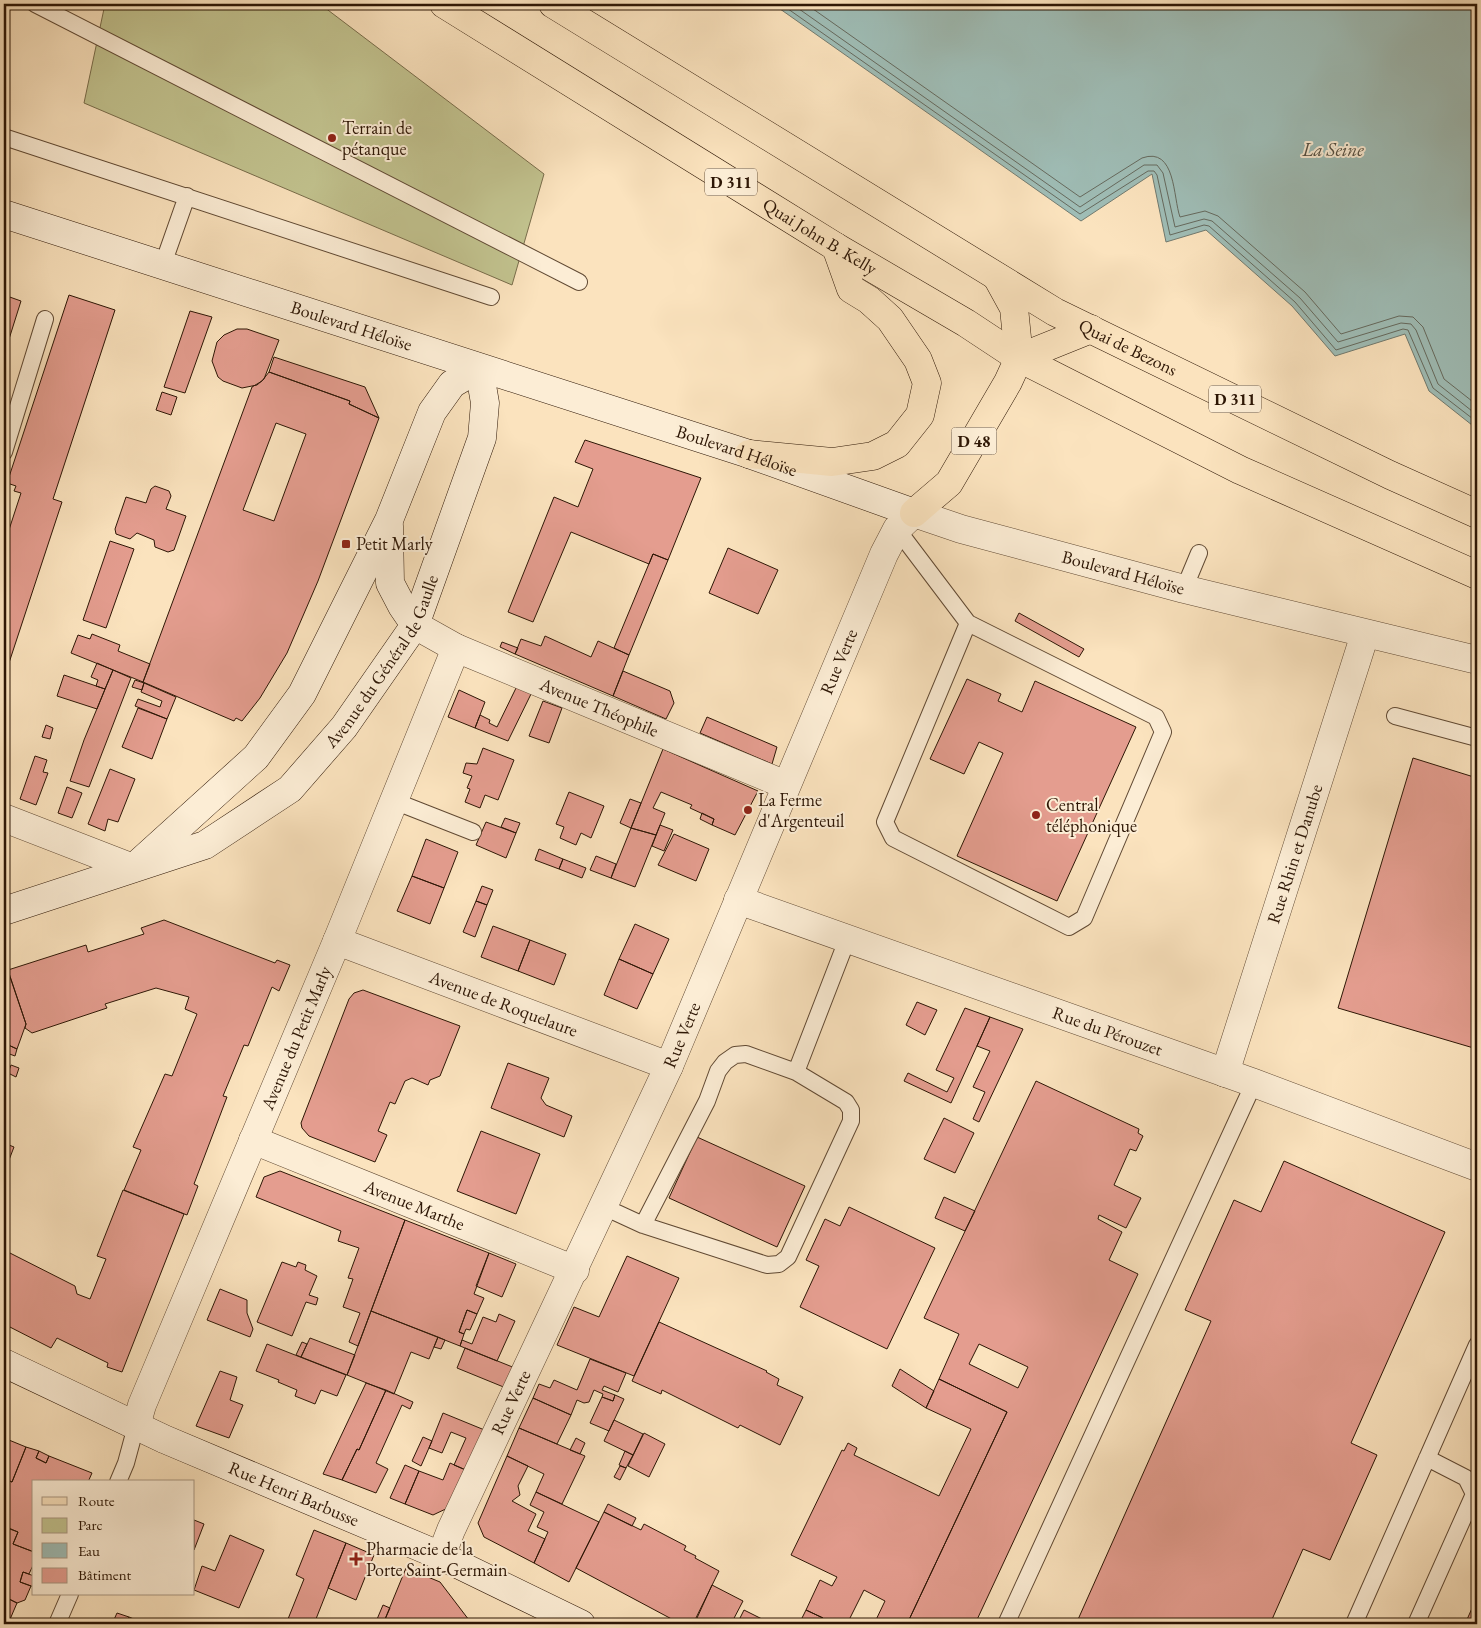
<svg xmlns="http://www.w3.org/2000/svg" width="1481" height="1628" viewBox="0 0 1481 1628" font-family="'EB Garamond',serif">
<rect width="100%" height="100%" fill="#fbe3be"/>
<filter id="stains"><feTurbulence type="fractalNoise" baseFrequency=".004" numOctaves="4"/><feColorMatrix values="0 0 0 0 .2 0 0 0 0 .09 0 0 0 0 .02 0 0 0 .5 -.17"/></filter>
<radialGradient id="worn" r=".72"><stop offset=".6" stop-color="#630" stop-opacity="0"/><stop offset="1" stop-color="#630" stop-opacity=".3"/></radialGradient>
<path fill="#c2c38f" stroke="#786c4a" d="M105 4H320L544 174 512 285 84 103Z"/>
<path fill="#9fbdb6" stroke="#717a6f" d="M773 4H1477V429L1429 391 1405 334 1335 356 1292 306 1206 230 1166 242 1152 174 1081 221Z"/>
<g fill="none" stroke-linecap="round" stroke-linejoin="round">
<path stroke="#666a5e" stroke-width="1" d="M781 4 1080 214 1148 171H1154L1157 175 1170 235 1204 225 1209 226 1295 302 1336 350 1403 329 1408 330 1433 388 1477 422
M792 4 1080 207 1144 165H1157L1163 173 1175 227 1204 219 1212 221 1300 298 1338 342 1401 323 1411 324 1416 330 1438 384 1477 415
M806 4 1080 197 1142 158C1176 146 1173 198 1180 217L1205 211 1218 216 1305 292 1341 334 1399 316 1413 317 1423 327 1444 379 1477 405"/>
</g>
<path fill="#e49d8f" stroke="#2d1605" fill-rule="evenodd" d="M4 295 21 301 4 355Z
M69 295 115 310 53 499 62 502 4 678V545L21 493 14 491 16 486 7 483Z
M190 311 212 317 185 393 164 387Z
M237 329H247L279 340 264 379 257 385 242 388 223 381 218 377 212 361 217 342 224 335Z
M274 357 365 387 379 418 349 404 350 401 269 372Z
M269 372 350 401 349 404 379 418 318 581 287 653 260 698 242 721 236 718 234 721 143 682 252 387 262 381ZM276 423 306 434 274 521 243 510Z
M162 392 177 397 171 415 156 410Z
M585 440 701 478 668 560 653 554 649 564 571 532 533 622 508 612 554 497 578 507 593 469 575 462Z
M155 486 169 491 171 496 166 509 186 516 174 550 168 552 155 547 154 540 137 533 130 539 116 534 115 529 126 497 146 503 151 489Z
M110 541 134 549 106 628 83 620Z
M728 548 778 570 758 614 709 593Z
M653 554 668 560 629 655 614 648Z
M1019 613 1084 649 1079 657 1015 621Z
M92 634 120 645 118 651 150 664 143 682 71 653 78 635 90 639Z
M545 636 591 657 598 641 629 655 613 696 515 654 521 639 541 646Z
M502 642 518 648 515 654 500 647Z
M97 663 113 670 105 689 96 686 98 680 91 677Z
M113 670 131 678 89 787 70 781 84 740Z
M623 671 670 691 674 703 666 719 613 696Z
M64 675 105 689 97 709 57 696Z
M967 679 1001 694 998 701 1022 712 1035 681 1136 727 1057 901 957 856 1003 753 979 742 964 774 930 759Z
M135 680 144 683 142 690 132 687Z
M144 683 176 697 167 719 135 706 138 699 160 707 162 701 141 692Z
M517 686 532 692 508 741 475 728 480 715 490 720 489 723 497 727Z
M459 690 485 702 475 728 448 717Z
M543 701 562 708 549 743 529 736Z
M138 708 167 719 152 759 122 747Z
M707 717 777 747 772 764 700 733Z
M46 725 53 728 50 739 42 737Z
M483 748 514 760 498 800 485 795 480 808 465 802 470 789 467 788 472 776 463 773 466 763 477 764Z
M663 749 758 791 735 835 712 825 714 819 690 808 692 805 661 792 653 808 665 813 656 835 631 828Z
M35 756 47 760 43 772 48 773 36 805 20 799Z
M1413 758 1477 778V1049L1338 1008Z
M110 769 135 779 118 822 108 819 105 831 88 824Z
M67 787 82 793 72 818 58 813Z
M569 792 604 806 591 838 581 833 576 845 560 838 564 827 556 824Z
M630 799 641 803 631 828 620 823Z
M702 813 714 819 712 825 700 819Z
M505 818 520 823 516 833 501 827Z
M486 822 516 833 506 858 476 845Z
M660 825 673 830 664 851 652 846Z
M631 828 656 835 635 887 611 878Z
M674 834 709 849 696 881 658 865Z
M426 839 458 852 444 888 412 876Z
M539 849 563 859 559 869 535 860Z
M596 856 616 864 611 878 590 870Z
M563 859 586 868 582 878 559 869Z
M412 876 444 888 430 924 397 911Z
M482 886 493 890 487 905 476 901Z
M476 901 487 905 475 937 463 932Z
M164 920 275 963 277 960 290 965 279 991 272 987 248 1046 244 1045 223 1096 227 1097 194 1184 198 1186 187 1215 124 1190 141 1150 133 1147 165 1074 172 1076 197 1014 185 1009 189 997 156 988 105 1004 107 1008 32 1033 25 1028 26 1024 8 970 86 945 88 952 144 934 141 928Z
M635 924 669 939 653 974 619 959Z
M493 926 530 940 518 971 481 957Z
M530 940 566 954 554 985 518 971Z
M619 959 653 974 637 1009 604 995Z
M10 977 26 1024 17 1049 4 1043V979Z
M363 990 460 1026 440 1076 430 1080 428 1085 412 1078 405 1081 395 1104 390 1102 378 1131 387 1135 375 1162 309 1136 302 1128 301 1123 349 999 354 993Z
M917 1002 937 1010 925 1035 906 1025Z
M965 1008 990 1017 951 1103 904 1081 908 1073 947 1092 954 1078 936 1070Z
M990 1017 1023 1029 979 1122 973 1119 985 1092 973 1087 990 1051 977 1046Z
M4 1043 17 1049 15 1056 4 1052Z
M508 1063 549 1078 541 1098 546 1105 572 1116 564 1137 491 1108Z
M11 1065 19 1068 16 1077 8 1073Z
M1036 1081 1139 1129 1138 1133 1143 1136 1136 1151 1130 1149 1114 1185 1141 1198 1126 1228 1099 1215 1098 1219 1122 1232 1109 1260 1138 1274 975 1624H907L1007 1412 939 1379 959 1334 924 1318ZM979 1344 1028 1367 1018 1388 969 1364Z
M944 1118 974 1133 955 1173 924 1159Z
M481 1131 540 1154 516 1214 457 1191Z
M697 1137 805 1186 777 1247 669 1198Z
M4 1143 14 1147 4 1173Z
M1284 1161 1445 1232 1351 1443 1377 1455 1330 1560 1303 1549 1270 1624H1076L1211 1321 1185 1310 1234 1200 1261 1212Z
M280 1171 405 1220 358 1346 349 1342 360 1313 343 1307 353 1279 348 1278 359 1248 338 1241 341 1231 256 1197 264 1177Z
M123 1190 184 1214 122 1372 107 1367 108 1363 57 1338 51 1348 4 1324V1250L75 1286 77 1294 90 1299 106 1259 97 1256Z
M944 1197 975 1211 965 1231 935 1218Z
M849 1207 935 1248 887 1349 800 1307 819 1266 806 1260 825 1219 840 1226Z
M405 1220 489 1253 474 1294 484 1298 477 1314 467 1310 459 1332 464 1334 460 1346 371 1311Z
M489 1253 516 1264 502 1297 476 1286Z
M627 1256 679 1278 634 1376 557 1345 574 1307 599 1317Z
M282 1262 296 1267 298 1262 306 1265 305 1270 317 1276 309 1295 318 1298 316 1305 306 1302 292 1336 257 1322Z
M220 1289 247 1300V1313L253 1329 250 1337 207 1320Z
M467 1310 477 1314 470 1330 466 1329 464 1334 459 1332Z
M371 1311 438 1337 429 1359 411 1352 394 1394 347 1375Z
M499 1314 515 1321 497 1361 460 1346 462 1340 472 1344 483 1317 496 1322Z
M659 1322 767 1371 766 1372 779 1379 777 1385 803 1397 780 1445 740 1425 738 1428 662 1390 661 1394 632 1381Z
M438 1337 445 1340 441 1349 434 1347Z
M310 1338 355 1355 347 1375 301 1357Z
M302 1342 307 1344 301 1357 296 1355Z
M267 1344 346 1375 337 1396 321 1390 315 1404 295 1396 297 1390 278 1382 279 1380 256 1371Z
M465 1348 515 1368 506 1388 457 1368Z
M590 1359 626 1373 618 1392 604 1386 602 1390 615 1395 613 1401 602 1397 603 1394 594 1390 589 1402 584 1403 577 1400 571 1415 533 1398 539 1384 550 1388 554 1380 577 1390Z
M900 1369 934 1391 926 1408 892 1386Z
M220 1371 237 1377 230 1400 243 1405 229 1438 196 1426Z
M939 1379 1007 1412 907 1624H874L885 1601 864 1590 847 1624H820L823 1618 806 1610 820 1580 832 1586 837 1577 791 1555 842 1450 844 1451 848 1443 857 1448 854 1455 939 1496 971 1429 926 1408Z
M366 1383 386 1390 359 1450 357 1449 342 1480 323 1474Z
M386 1390 413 1402 410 1409 402 1405 376 1463 388 1469 376 1493 342 1480 357 1449 359 1450Z
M615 1395 624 1399 609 1431 590 1423 602 1397 613 1401Z
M533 1398 571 1415 557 1444 519 1428Z
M443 1413 487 1431 468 1471 454 1465 466 1438 451 1432 442 1453 429 1448Z
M614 1420 643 1434 633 1455 604 1441Z
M519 1428 585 1456 562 1504 536 1492 544 1474 507 1456Z
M644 1433 665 1444 649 1477 628 1466Z
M423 1437 432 1441 421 1466 412 1461Z
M4 1438 26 1447 12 1482 5 1479 9 1468 4 1466Z
M576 1438 585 1443 580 1454 570 1450Z
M26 1447 39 1451 36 1458 46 1463 49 1456 92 1473 88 1482H34V1552L13 1544 18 1532 4 1526V1466L9 1468 5 1479 12 1482Z
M39 1451 49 1456 46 1463 36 1458Z
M625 1451 633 1455 626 1468 619 1465Z
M507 1456 528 1466 518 1486 520 1495 512 1501 536 1514 528 1531 545 1539 534 1563 484 1537 478 1523Z
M450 1463 468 1471 452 1506 433 1515 405 1504 419 1471 443 1480Z
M405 1465 419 1471 405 1504 390 1498Z
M620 1466 626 1468 620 1480 614 1477Z
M536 1492 599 1522 569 1582 534 1563 548 1532 537 1527 544 1512 530 1505Z
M608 1504 636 1518 632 1526 604 1512Z
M604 1512 641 1530 644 1524 686 1546 684 1550 696 1556 695 1558 719 1571 693 1624H681L576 1568Z
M194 1520 204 1524 194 1550Z
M7 1528 18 1532 13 1544 34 1552V1563L29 1574 23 1572 20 1582 31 1586 25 1600 17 1603 9 1599 4 1611V1535Z
M314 1530 346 1543 314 1624H286L304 1579 296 1575Z
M230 1535 264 1550 239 1608 194 1590 202 1566 215 1571Z
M346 1543 374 1555 356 1600 328 1588Z
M406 1568 440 1582 472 1624H383Z
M23 1572 34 1576V1587L20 1582Z
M712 1585 743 1601 731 1624H710L697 1618Z
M1477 1597V1624H1465Z
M9 1599 17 1603 8 1624H4V1611Z
M383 1605 390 1608 383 1624H375Z
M744 1610 772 1624H737Z
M806 1610 823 1618 820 1624H799Z
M117 1613 129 1617 126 1624H112Z
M129 1617 146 1624H126Z"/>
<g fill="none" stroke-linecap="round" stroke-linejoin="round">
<g stroke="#604933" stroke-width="18">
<path id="lane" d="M35 4 579 282
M4 137 491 297
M162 267 187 196
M4 452 45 319
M897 529 968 623 1156 717 1163 732 1084 918 1069 927 893 838 885 822 968 623
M1184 589 1199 553
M1395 716 1477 738
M394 801 473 832
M796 1072 847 940
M604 1207 643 1225 767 1265 779 1264 788 1257 851 1121V1110L846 1102 796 1072 746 1054 735 1055 725 1062 718 1071 707 1101 643 1225
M118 1482 126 1463 136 1426
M57 1624 70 1594
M1006 1624 1254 1083
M1354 1624 1477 1345
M1416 1624 1474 1494 1466 1478 1427 1458"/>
</g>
<g stroke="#604933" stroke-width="29">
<g id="street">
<path id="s1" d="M415 625 456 648 786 785"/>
<path d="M4 818 133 868"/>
<path id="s2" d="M738 900 1254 1083 1477 1167"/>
<path id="s3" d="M337 941 669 1066"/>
<path id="s4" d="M1225 1073 1365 634"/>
<path id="s5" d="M253 1140 575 1270"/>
<path id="s6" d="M136 1426 142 1405 337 941 456 648"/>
<path id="s7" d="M441 1556 451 1530 669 1066 884 554 897 529 914 513 961 529 1184 589 1477 660"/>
</g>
</g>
<g stroke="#2d1605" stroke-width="29">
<g id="secondary">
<path id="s8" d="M4 214 749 454 914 513"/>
<path d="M389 526 390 583 402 606 415 625"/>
<path d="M140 862 256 757 302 694 389 520 432 412 452 384 479 368"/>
<path id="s9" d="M4 911 205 845 290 789 344 727 415 625 482 438 485 403 479 368"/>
<path id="s10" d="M4 1363 164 1439 441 1556 581 1624"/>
</g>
</g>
<g stroke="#2d1605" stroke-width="29">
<g id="primary">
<path id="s11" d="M444 4 836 247 966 323 1019 358 1240 470 1477 575"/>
<path id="s12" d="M553 4 1055 312 1390 475 1477 514"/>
<path d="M1019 358 1091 329"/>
<path d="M749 454 832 462 873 456 897 444 920 415 927 383 918 360 890 319 869 300 851 289 836 247"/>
<path d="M914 513 949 483 1008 382 1019 358 1014 308 997 277"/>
</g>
</g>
<use href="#lane" stroke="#fcedd5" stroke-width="16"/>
<use href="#street" stroke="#fcedd5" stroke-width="28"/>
<use href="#secondary" stroke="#fcedd5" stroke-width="28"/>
<use href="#primary" stroke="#fbe3be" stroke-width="28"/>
</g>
<g fill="#8f2418" stroke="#fcedd5" stroke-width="2">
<circle cx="332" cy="138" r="5"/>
<rect x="341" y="539" width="10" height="10" rx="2.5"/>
<circle cx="748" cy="810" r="5"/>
<circle cx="1036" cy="815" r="5"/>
<path d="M353.5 1551.5h5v5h5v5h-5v5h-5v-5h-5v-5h5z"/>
</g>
<g text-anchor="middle" stroke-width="4" stroke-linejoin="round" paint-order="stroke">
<g fill="#fcedd5" stroke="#6b5643" stroke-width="1">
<rect x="705" y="168.5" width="52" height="27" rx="4"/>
<rect x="1209" y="385.5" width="52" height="27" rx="4"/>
<rect x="951.5" y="427.5" width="45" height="27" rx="4"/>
</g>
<g font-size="16" font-weight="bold" fill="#2d1605">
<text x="731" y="188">D 311</text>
<text x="1235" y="405">D 311</text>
<text x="974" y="447">D 48</text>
</g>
<g font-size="18" fill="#2d1605" stroke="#fcedd5" text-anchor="start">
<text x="342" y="134">Terrain de<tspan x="342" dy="21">pétanque</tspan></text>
<text x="356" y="550">Petit Marly</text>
<text x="758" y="806">La Ferme<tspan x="758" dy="21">d'Argenteuil</tspan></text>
<text x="1046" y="811">Central<tspan x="1046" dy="21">téléphonique</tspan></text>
<text x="366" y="1555">Pharmacie de la<tspan x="366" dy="21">Porte Saint-Germain</tspan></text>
</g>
<g font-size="18" fill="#2d1605" stroke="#fcedd5">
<text dy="6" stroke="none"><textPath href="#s11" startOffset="442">Quai John B. Kelly</textPath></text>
<text dy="6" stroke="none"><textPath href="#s8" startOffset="365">Boulevard Héloïse</textPath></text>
<text dy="6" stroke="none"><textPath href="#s12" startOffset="670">Quai de Bezons</textPath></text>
<text dy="6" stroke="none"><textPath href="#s8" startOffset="770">Boulevard Héloïse</textPath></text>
<text dy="6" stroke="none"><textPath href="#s7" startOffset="1365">Boulevard Héloïse</textPath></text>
<text dy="6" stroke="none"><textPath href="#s9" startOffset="472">Avenue du Général de Gaulle</textPath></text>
<text dy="6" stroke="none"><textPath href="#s7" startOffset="979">Rue Verte</textPath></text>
<text dy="6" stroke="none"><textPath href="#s1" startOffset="202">Avenue Théophile</textPath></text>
<text dy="6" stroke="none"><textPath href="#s4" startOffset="230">Rue Rhin et Danube</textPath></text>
<text dy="6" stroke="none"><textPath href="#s3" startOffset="178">Avenue de Roquelaure</textPath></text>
<text dy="6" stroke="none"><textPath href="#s2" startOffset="392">Rue du Pérouzet</textPath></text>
<text dy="6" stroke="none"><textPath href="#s7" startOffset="574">Rue Verte</textPath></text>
<text dy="6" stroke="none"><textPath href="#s6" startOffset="420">Avenue du Petit Marly</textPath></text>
<text dy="6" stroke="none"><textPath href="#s5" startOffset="174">Avenue Marthe</textPath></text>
<text dy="6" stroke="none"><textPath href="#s7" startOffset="169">Rue Verte</textPath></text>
<text dy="6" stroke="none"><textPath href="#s10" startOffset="318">Rue Henri Barbusse</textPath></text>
</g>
<g font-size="19" font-style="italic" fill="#555043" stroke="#fcedd5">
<text x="1333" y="156">La Seine</text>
</g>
</g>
<rect width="1481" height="1628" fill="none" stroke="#fbe3be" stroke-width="20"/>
<rect x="5" y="5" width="1471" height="1618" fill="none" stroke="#2d1605" stroke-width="2.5"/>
<rect x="10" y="10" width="1461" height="1608" fill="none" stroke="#2d1605"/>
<rect x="32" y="1480" width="162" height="115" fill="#fcedd5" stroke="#a99782"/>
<rect x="42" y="1497" width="25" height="8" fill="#fbe3be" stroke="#a99782"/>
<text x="78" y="1506" font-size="15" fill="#2d1605">Route</text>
<rect x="42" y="1518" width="25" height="15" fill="#c2c38f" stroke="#a99782"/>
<text x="78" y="1530" font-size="15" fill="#2d1605">Parc</text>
<rect x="42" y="1543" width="25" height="15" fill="#9fbdb6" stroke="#a99782"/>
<text x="78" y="1556" font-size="15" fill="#2d1605">Eau</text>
<rect x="42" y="1568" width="25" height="15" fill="#e49d8f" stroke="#a99782"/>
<text x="78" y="1580" font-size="15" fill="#2d1605">Bâtiment</text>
<rect width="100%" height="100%" filter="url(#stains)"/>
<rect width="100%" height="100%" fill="url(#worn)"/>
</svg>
